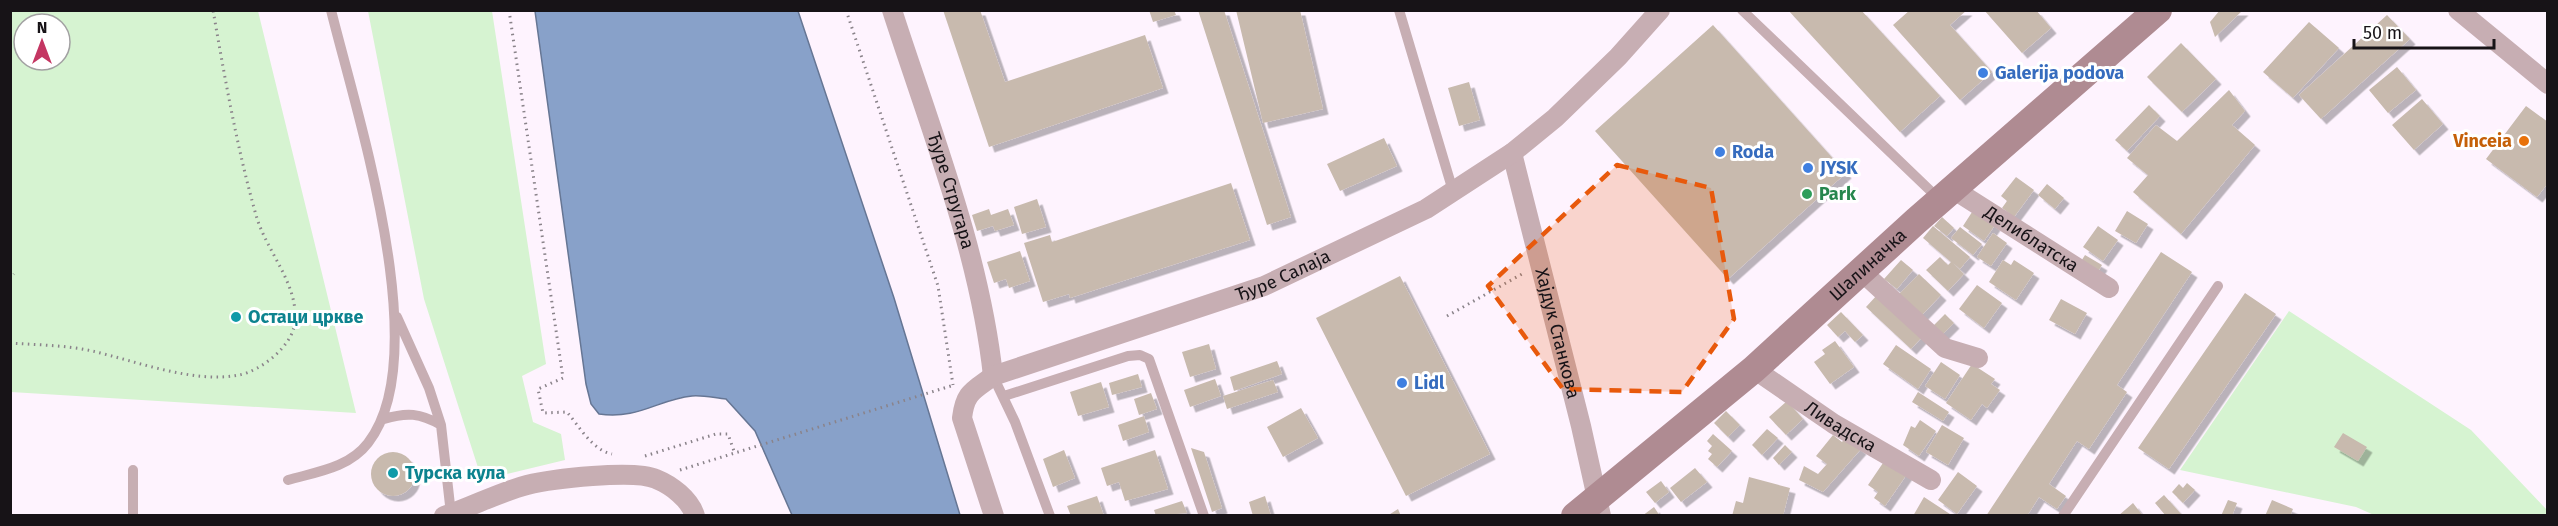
<svg xmlns="http://www.w3.org/2000/svg" width="2558" height="526" viewBox="0 0 2558 526" font-family="'Fira Sans',sans-serif">
<defs>
<filter id="shadow"><feDropShadow dx="5.5" dy="5.5" stdDeviation="0" flood-color="#0004"/></filter>
</defs>
<rect width="100%" height="100%" fill="#fef3fe"/>
<path fill="#d6f3d1" fill-rule="evenodd" d="M10 11H258L356 413 11 392ZM24 24H60V60H24Z
M368 11H492L546 364 522 376 533 422 561 434 565 460 482 480 424 299Z
M2289 311 2471 430 2547 510V515H2374L2356 507 2180 470Z"/>
<path fill="#88a1c9" stroke="#667694" stroke-width="1.5" d="M535 11H798L894 298 960 515H792L755 431 726 399C715 398 703 395 692 396 659 399 638 420 599 414L591 404 586 384Z"/>
<path fill="#c8baae" filter="url(#shadow)" d="M943 10H980L1005 82 1145 35 1163 88 989 147Z
M1149 10H1174L1176 15 1153 22Z
M1198 10H1224L1291 217 1267 225Z
M1236 10H1300L1323 109 1263 123Z
M1788 10H1861L1940 96 1900 132Z
M1910 10H1967L1950 25 1992 72 1960 100 1893 25Z
M1984 10H2036L2051 28 2022 53Z
M2220 10H2243L2215 37 2210 22Z
M2387 15 2410 39 2321 119 2299 95Z
M2309 22 2339 48 2293 98 2263 72Z
M1713 25 1846 173 1728 279 1595 131Z
M2181 43 2216 79 2182 112 2147 77Z
M2397 67 2416 90 2388 113 2369 90Z
M1469 82 1480 120 1459 126 1448 88Z
M2229 90 2245 111 2232 125 2255 145 2181 234 2133 192 2148 175 2127 158 2156 125 2177 141Z
M2422 99 2443 124 2414 150 2392 125Z
M2149 105 2160 116 2127 151 2115 140Z
M2526 106 2548 122V183L2537 197 2486 159Z
M1384 138 1397 166 1340 191 1327 164Z
M2016 177 2034 190 2014 217 2002 208 2007 201 2001 196Z
M1231 183 1250 240 1070 298 1069 294 1043 302 1024 243 1050 235 1052 242Z
M2047 184 2064 198 2055 209 2038 195Z
M1037 199 1046 227 1022 234 1014 207Z
M989 209 991 215 1008 209 1014 225 995 231 993 226 977 231 972 215Z
M1974 209 1995 225 1984 241 1963 226Z
M2127 211 2148 224 2136 243 2115 231Z
M1942 217 1954 228 1947 236 1934 226Z
M1933 226 1970 257 1960 269 1953 263 1964 274 1948 291 1926 270 1940 257 1948 265 1951 262 1923 238Z
M2098 226 2118 240 2103 261 2083 247Z
M1960 227 1982 244 1973 255 1951 238Z
M1993 233 2007 243 1991 266 1977 257Z
M1020 251 1030 281 1009 288 1006 279 994 283 987 262Z
M2161 252 2192 272 2117 385 2127 392 2089 449 2077 441 2049 484 2066 496 2057 509 2039 497 2027 516H1986Z
M2085 255 2102 265 2097 273 2080 263Z
M1901 260 1913 270 1897 289 1884 279Z
M2003 260 2011 265 2014 260 2034 273 2016 300 1989 282Z
M1919 274 1941 295 1922 315 1899 294Z
M1400 276 1490 454 1406 496 1316 318Z
M1977 285 2002 303 1984 328 1959 309Z
M2245 293 2276 314 2169 469 2138 448Z
M1878 294 1923 336 1911 349 1866 307Z
M2061 299 2087 313 2075 334 2049 320Z
M1841 312 1863 335 1855 342 1845 331 1838 337 1827 325Z
M1945 314 1954 323 1941 336 1932 327Z
M1835 341 1854 367 1830 384 1814 362 1825 354 1822 350Z
M1209 344 1216 369 1190 377 1182 352Z
M1896 345 1931 369 1918 389 1883 364Z
M1277 361 1282 374 1234 391 1230 377Z
M1941 362 1960 375 1945 399 1925 386Z
M1972 364 1995 379 1991 384 2000 390 1987 408 1982 404 1971 420 1946 403Z
M1138 374 1142 387 1112 395 1109 383Z
M1215 379 1221 396 1190 407 1184 390Z
M1273 380 1278 392 1227 409 1223 396Z
M1101 382 1109 407 1078 416 1070 392Z
M1918 392 1949 412 1943 421 1912 402Z
M1151 393 1157 409 1139 415 1134 399Z
M1787 401 1803 419 1786 435 1769 417Z
M1301 408 1318 438 1283 457 1267 427Z
M1726 411 1740 425 1728 437 1714 423Z
M1144 416 1149 432 1123 441 1118 425Z
M1920 420 1936 431 1919 456 1903 445 1911 426 1915 428Z
M1942 425 1964 438 1948 465 1926 452Z
M1767 429 1778 438 1762 455 1752 445Z
M2343 433 2367 447 2358 461 2334 447Z
M1713 434 1732 451 1717 467 1708 459 1712 454 1708 451 1712 446 1707 441Z
M1833 435 1842 442 1846 437 1861 449 1823 492 1799 480 1804 466 1818 474 1827 464 1816 456Z
M1785 445 1792 452 1779 465 1773 458Z
M1191 448 1204 452 1222 508 1212 512Z
M1064 450 1075 478 1053 487 1043 459Z
M1155 450 1168 489 1125 501 1119 482 1107 486 1101 468Z
M371 474a22 22 0 1 1 44 0a22 22 0 1 1-44 0Z
M1885 460 1907 474 1885 506 1874 498 1878 492 1868 485Z
M1695 468 1707 482 1681 502 1670 488Z
M1958 472 1977 486 1957 514 1938 500Z
M1749 477 1790 488 1783 516H1732L1736 501 1743 503Z
M1661 481 1669 492 1655 503 1646 492Z
M2187 483 2195 490 2183 503 2172 492 2179 484 2183 488Z
M2164 495 2181 514 2180 516H2166L2155 503Z
M1097 496 1104 516H1071L1067 506Z
M1265 496 1271 516H1253L1249 502Z
M1924 497 1953 516H1913Z
M2228 500 2237 503 2232 516H2221Z
M2272 500 2293 509 2290 516H2265Z
M1182 501 1187 513 1156 516 1154 510Z
M2133 503 2143 516H2118Z
M1654 507 1660 516H1642Z
M1398 509 1401 516H1387Z"/>
<g fill="none" stroke-linecap="round" stroke-linejoin="round">
<path stroke="#8a838a" stroke-width="3" stroke-dasharray="1.5 4.5" stroke-linecap="butt" d="M509 10 563 378 538 389 543 413 567 412C579 426 592 450 612 454
M846 10 938 286 953 385
M10 279 14 274
M1447 316 1522 274
M10 343C37 345 66 345 92 351 136 361 194 384 239 375 261 371 294 345 295 321 298 283 266 251 256 215 237 148 225 79 213 10
M645 456 716 434H728L735 454
M680 470 954 385"/>
<path stroke="#c7aeb3" stroke-width="10" d="M1399 10 1453 191
M1742 10 1940 200
M397 317 429 388 441 425 451 514
M993 376 1015 422 1050 516
M1004 396 1128 356 1140 355 1149 359 1204 516
M384 419C407 412 420 413 441 425
M288 480C316 472 349 468 368 443 436 356 356 112 331 10
M133 516V470
M2063 516 2218 286"/>
<g stroke="#c7aeb3" stroke-width="20">
<path id="s1" d="M892 10C930 128 980 253 993 376"/>
<path d="M2458 10 2548 84"/>
<path id="s2" d="M1512 153 1581 426 1601 516"/>
<path id="s3" d="M1953 189 2109 288"/>
<path d="M1861 271 1945 348 1978 358"/>
<path id="s4" d="M1754 369 1834 424 1931 480"/>
<path d="M444 516C472 507 499 492 527 485 551 479 634 469 656 479 671 485 690 499 695 516"/>
<path id="s5" d="M994 516 962 418C965 392 973 391 993 376L1264 286 1426 209 1512 153 1555 118 1618 57 1660 10"/>
</g>
<path stroke="#af8b92" stroke-width="28" id="s6" d="M1575 516 1754 369 1916 221 2158 10"/>
</g>
<path fill="#e8590c" fill-opacity="0.2" stroke="#e8590c" stroke-width="4.5" stroke-dasharray="12 8" stroke-linejoin="round" d="M1617 165 1711 188 1734 319 1682 392 1563 389 1488 286Z"/>
<g fill="#3f7fe0" stroke="#fff" stroke-width="2">
<circle cx="1983" cy="73" r="6"/>
<circle cx="1720" cy="152" r="6"/>
<circle cx="1808" cy="168" r="6"/>
<circle cx="1402" cy="383" r="6"/>
</g>
<circle fill="#e8710a" stroke="#fff" stroke-width="2" cx="2524" cy="141" r="6"/>
<circle fill="#2e9e5b" stroke="#fff" stroke-width="2" cx="1807" cy="194" r="6"/>
<g fill="#0f9aa8" stroke="#fff" stroke-width="2">
<circle cx="236" cy="317" r="6"/>
<circle cx="393" cy="473" r="6"/>
</g>
<g text-anchor="middle" stroke-width="6" stroke-linejoin="round" paint-order="stroke">
<g font-size="18" font-weight="bold" fill="#366cbe" stroke="#fff" text-anchor="start">
<text x="1995" y="79">Galerija podova</text>
<text x="1732" y="158">Roda</text>
<text x="1820" y="174">JYSK</text>
<text x="1414" y="389">Lidl</text>
</g>
<g font-size="18" font-weight="bold" fill="#c56008" stroke="#fff" text-anchor="end">
<text x="2512" y="147">Vinceia</text>
</g>
<g font-size="18" fill="#171317" stroke="#fff">
<text dy="6" stroke="none"><textPath href="#s1" startOffset="190">Ђуре Стругара</textPath></text>
<text dy="6" stroke="none"><textPath href="#s3" startOffset="93">Делиблатска</textPath></text>
<text dy="6" stroke="none"><textPath href="#s6" startOffset="386">Шалиначка</textPath></text>
<text dy="6" stroke="none"><textPath href="#s5" startOffset="465">Ђуре Салаја</textPath></text>
<text dy="6" stroke="none"><textPath href="#s2" startOffset="186">Хајдук Станкова</textPath></text>
<text dy="6" stroke="none"><textPath href="#s4" startOffset="104">Ливадска</textPath></text>
</g>
<g font-size="18" font-weight="bold" fill="#27864d" stroke="#fff" text-anchor="start">
<text x="1819" y="200">Park</text>
</g>
<g font-size="18" font-weight="bold" fill="#0d838f" stroke="#fff" text-anchor="start">
<text x="248" y="323">Остаци цркве</text>
<text x="405" y="479">Турска кула</text>
</g>
</g>
<rect width="2558" height="526" fill="none" stroke="#171317" stroke-width="24"/>
<g transform="translate(42 42)"><circle r="28" fill="#ffffff" stroke="#a2a1a2" stroke-width="1.5"/>
<path d="M0-4.5L10 22L0 15L-10 22Z" fill="#c43662"/>
<text y="-9" font-size="16" font-weight="bold" text-anchor="middle" fill="#171317">N</text>
</g>
<path d="M2354 39v9h140v-9" fill="none" stroke="#171317" stroke-width="3"/>
<text x="2363" y="39" font-size="18" fill="#171317" stroke="#ffffff" stroke-width="4.5" paint-order="stroke">50 m</text>
</svg>
